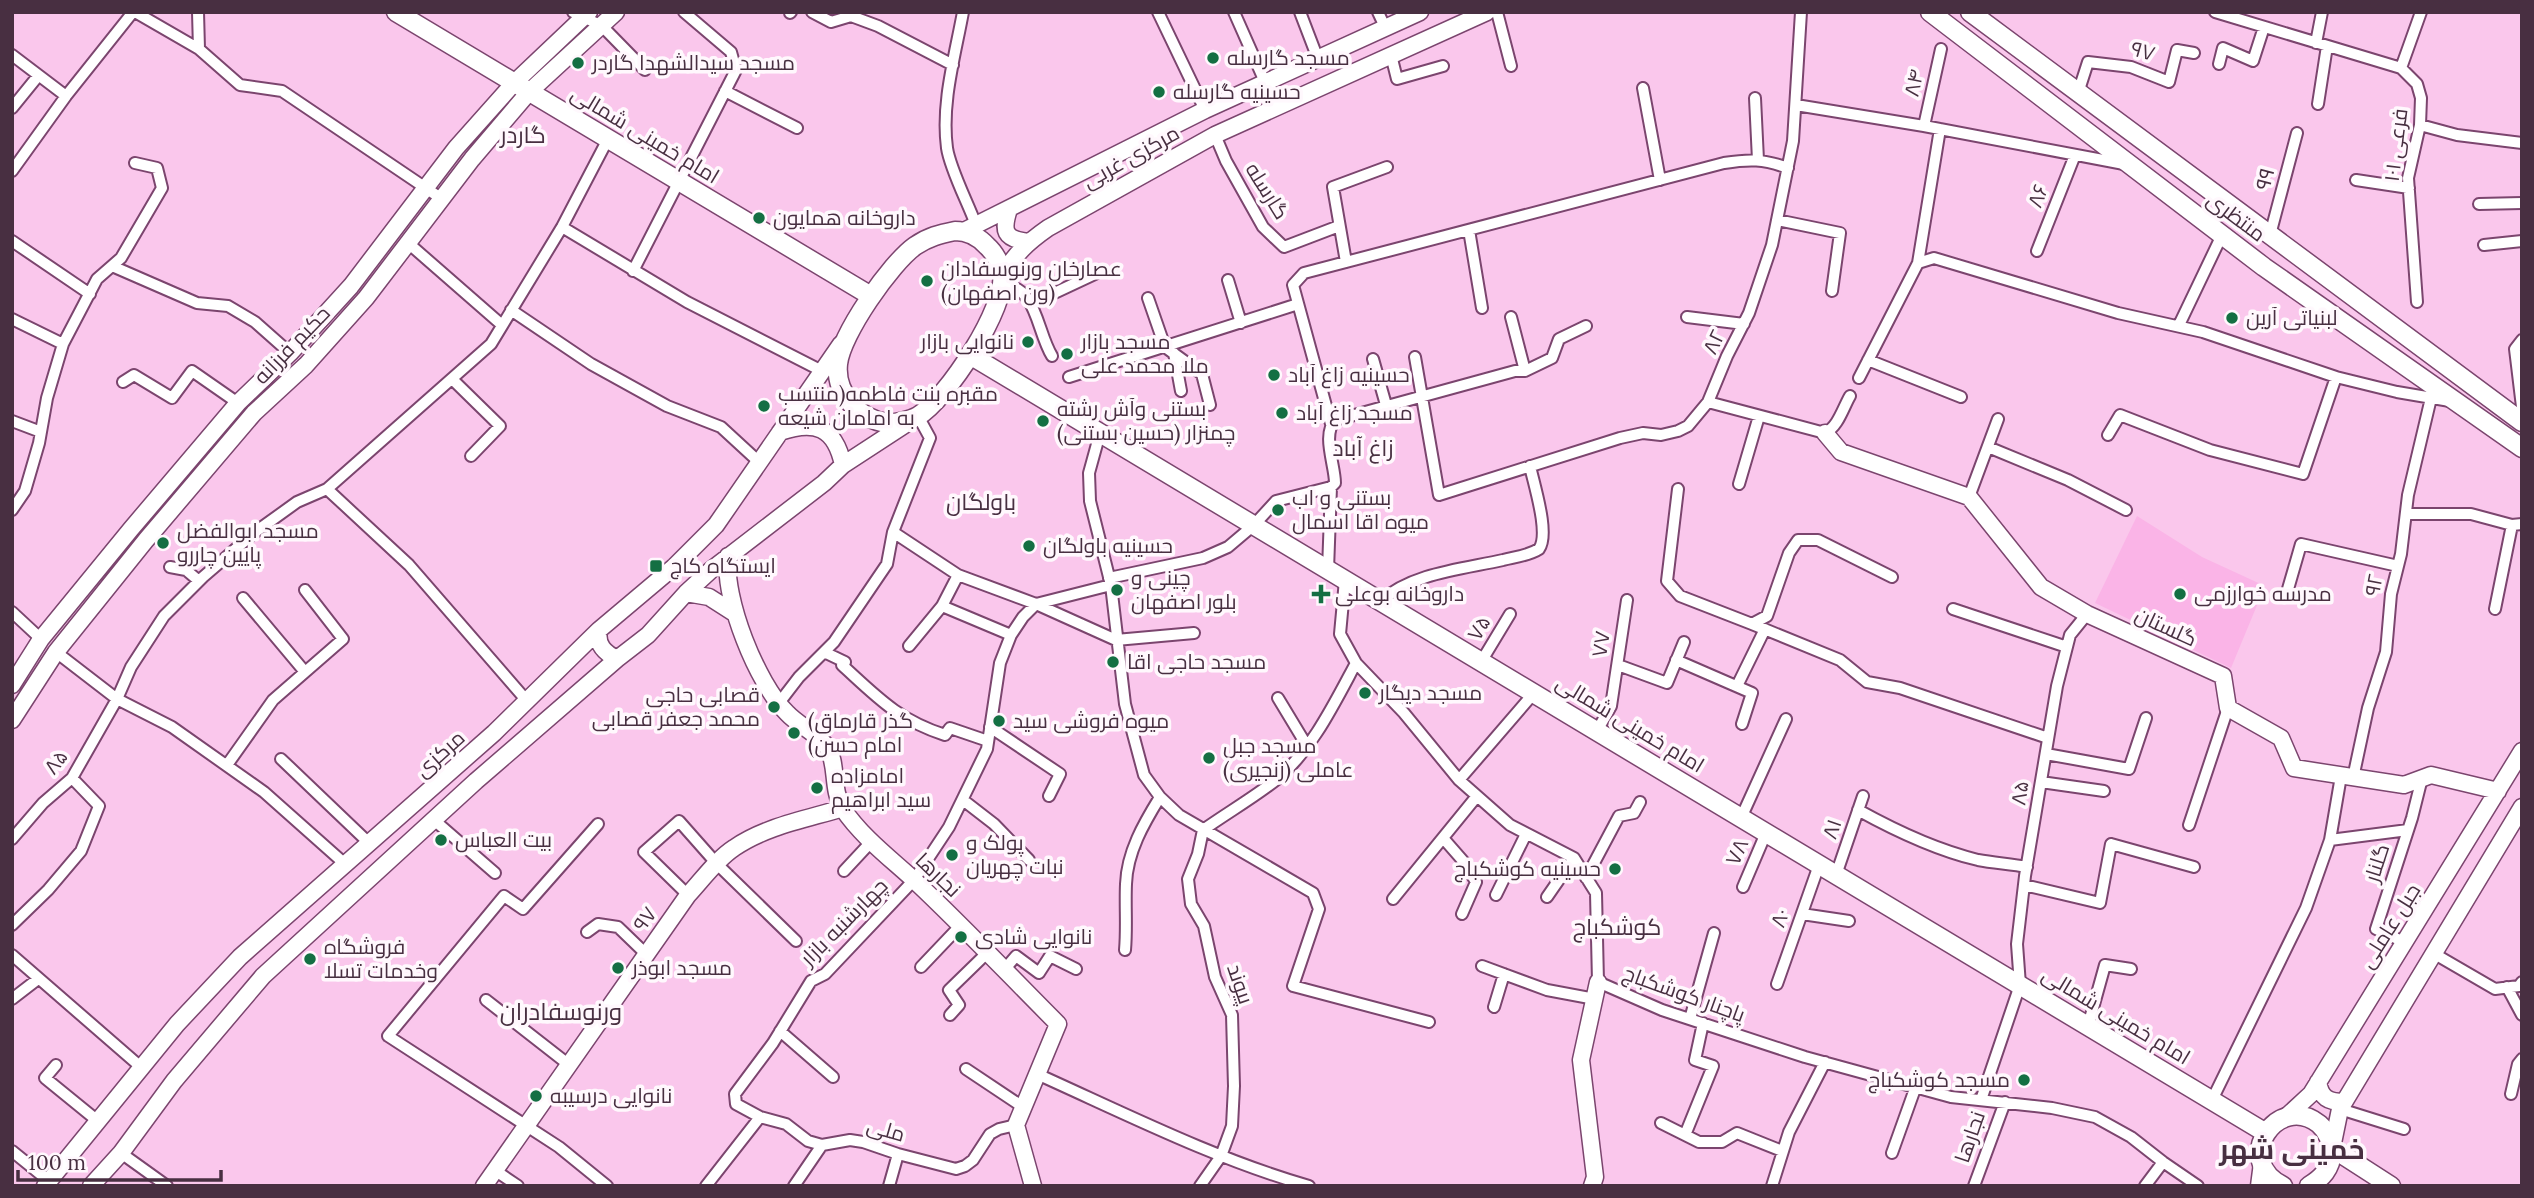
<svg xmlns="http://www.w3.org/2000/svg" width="2534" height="1198" viewBox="0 0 2534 1198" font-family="Lora,Cairo,serif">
<rect width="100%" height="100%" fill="#fac7ec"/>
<path fill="#fab4e7" d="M2137 516 2202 557 2265 586 2231 668 2095 603Z"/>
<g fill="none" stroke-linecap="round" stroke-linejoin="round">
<g stroke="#7b456e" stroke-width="14">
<path id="street" d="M135 12 199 49 240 85 282 91 442 199
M198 12 199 49
M573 12 602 26 645 70
M812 12 831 22 851 16 878 26 953 65
M963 12C955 56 941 103 947 148 950 169 968 203 976 225
M1158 12 1205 110
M1234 12 1265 82
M1300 12 1318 59
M1378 12 1385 27
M1497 12 1511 66
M2215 12 2401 68 2417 84 2421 98 2420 125 2408 178 2417 302
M790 13 791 12
M2316 43 2322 12
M12 55 66 96
M1391 55 1397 79 1443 66
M2219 64 2223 48 2253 61 2264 27
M2401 68 2421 12
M1643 88 1660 180
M725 91 797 128
M2078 93 2088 62 2131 67 2169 82 2177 50 2194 53
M1755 98 1758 160
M2318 104 2327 46
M1796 105 1924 126 2124 164
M12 108 38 76
M2420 125 2457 135 2522 143
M1924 126 1941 49
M1215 135 1226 161 1263 227 1284 247 1339 226
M12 171 66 96 133 12
M2356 180 2409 188
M2479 204 2522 203
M1777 220 1840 233 1832 291
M562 227 687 302 822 371
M1469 230 1482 308
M2270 235 2297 133
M12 241 90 294
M407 242 502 325
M2484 245 2522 241
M2037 251 2075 155
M1346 262 1333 187 1387 167
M1918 263 1940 129
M112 266 197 303 228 306 255 322 290 353
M633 271 736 70 731 52 684 12
M1228 280 1241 323
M1000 285C1037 284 1036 330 1052 356
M1148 298 1165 347 1202 374 1210 405
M1031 304 1095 274
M511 310 591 364 667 406 721 427 759 462
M1687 317 1744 324
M12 319 63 344
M2179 325 2222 235
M2522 340 2515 349 2522 407
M1174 353 1181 391
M1415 357 1439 495 1620 438 1643 433 1661 435 1678 431 1688 426 1708 402 1727 356 1749 313 1772 245 1793 141 1801 12
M1373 359 1386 405
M1868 360 1961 397
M1525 371 1552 358 1559 339 1586 326
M1069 377 1298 304
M1859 378 1918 263 1934 258 2118 313 2203 332 2336 377 2397 392 2450 401
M452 379 500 426 471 456
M123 382 134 375 172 398 192 371 238 403
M1708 402 1825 433C1838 427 1843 408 1850 396
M12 421 41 432
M1331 424 1293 285 1304 273 1724 163C1750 159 1763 159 1788 168
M1100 433 1089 473 1090 501 1111 585 1125 704 1144 775 1160 797 1179 815 1313 893 1319 909 1293 986 1429 1022
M2108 435 2120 415 2210 450 2303 474 2336 377
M1988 447 2068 480 2126 510
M1739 484 1759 416
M327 489 409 565 527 701
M1678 489 1667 581 1680 596 1752 624 1767 616 1789 553 1798 540H1818L1892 577
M1969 497 1998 419
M12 510 25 491 39 443 47 398 63 344 97 279 121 258 162 188 157 168 135 163
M2406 514H2471L2512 525 2522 524
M893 532 958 575 1036 604 1116 640 1194 633
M170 567 186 570 199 581
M1328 570 1331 487
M1109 578 1203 558 1228 547 1254 525 1276 501 1331 487 1335 483C1335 465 1321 433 1336 420L1515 371H1525L1511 317
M1345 580 1340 634 1356 663 1404 713 1459 780 1510 825 1574 858 1596 893 1598 982 1662 1010 1805 1057 1951 1097 2052 1108 2095 1117 2131 1137 2163 1162 2198 1186
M2288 589 2301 544 2398 566
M243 598 305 672
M1381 601C1412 573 1463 569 1503 560 1515 557 1528 556 1539 549 1550 534 1534 485 1530 466
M942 606 1011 635
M1953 609 2067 647
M2495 609 2512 525
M12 612 41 639
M1752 624 1840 660 1867 682 1900 688 2048 738
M909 646 942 606 958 575
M56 652 117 699 172 727 264 792 345 864
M824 652 845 662 842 665C877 697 898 720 945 735L950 728 988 741
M1676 660 1752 693 1742 724
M1481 662 1510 614
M1618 665 1667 683 1684 642
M1737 686 1765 629
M1278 698 1307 746
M779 703 799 677 834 642 887 564 893 532 930 438 918 416
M990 727 1060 774 1049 796
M1597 731 1611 706 1627 600
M2046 754 2129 769 2146 718
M281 759 369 843
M227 765 273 700 343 639 305 590
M2353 778 2368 708 2386 652 2391 594 2401 554 2408 495 2431 398
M1459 780 1534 693
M2041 782 2104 791
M963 800 994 824 1029 860
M1858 810C1896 831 1936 850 1978 860 1994 863 2011 864 2027 867
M1741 818 1786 719
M434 820 495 873
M598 824 523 909 504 896 388 1036 559 1147 607 1186
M2189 825 2228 708
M1443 838 1464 862 1476 882 1462 914
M12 839 43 803 72 778 117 699 131 667 164 616 203 577 254 533 297 502 327 489 491 344 562 227 608 139
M2330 840 2408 830
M844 871 871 842
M1836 875 1863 796
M1586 878 1619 816 1634 813 1640 802
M2024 885 2100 903 2111 844 2194 867
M1743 887 1766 833
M688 895 644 852 679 821 717 864 796 941
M1496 895 1526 834
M1547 897 1574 858
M1393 899 1477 796
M1802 914 1849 921
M12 925 48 890 81 851 99 806 72 778
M587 932 598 924 618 927 646 954
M2404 942 2376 929 2412 818 2422 778
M1125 950C1127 928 1125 906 1126 884 1127 852 1144 823 1160 797
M2433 953 2495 989 2519 986 2522 982
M12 955 142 1068
M1482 966 1547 990 1595 999
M921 967 960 926
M1004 970 1016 956 1039 973 1050 956 1076 969
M1777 984 1819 865
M2507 987 2522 1015
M12 999 38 979
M486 1000 568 1064
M1494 1007 1504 974
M950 1015 959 1005 949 990 987 953
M1690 1019 1714 933
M2088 1026 2105 965 2131 969
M780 1031 833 1077
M56 1065 45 1078 99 1122
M966 1069 1023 1107
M1037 1074C1126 1114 1215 1159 1309 1186
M2511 1094 2518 1064 2522 1059
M1981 1100 2020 985 2017 944 2025 876 2057 686 2070 635 2087 614
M2212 1100 2306 908 2330 840 2341 776
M2340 1109 2404 1129
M1661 1123 1699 1142H1722L1737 1133 1782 1151
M1016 1125 999 1129 990 1134 973 1160 965 1166 956 1169 898 1154 863 1142 850 1140 822 1145 808 1141 786 1124 760 1117 736 1104 735 1094 773 1043 811 981 825 974 914 880 949 827 987 749 1000 663 1011 635 1023 617 1036 604 1111 585
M1685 1135 1713 1066 1695 1060 1703 1023
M12 1151 49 1181
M121 1153 167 1186
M1892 1153 1916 1086
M496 1171 518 1186
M706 1186 760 1117
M794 1186 822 1145
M889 1186 898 1154
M1200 1186 1221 1156 1232 1126 1234 1086 1232 1015 1215 977 1204 926 1191 904 1188 879 1198 854 1203 830C1227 813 1253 798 1276 780 1312 750 1334 704 1356 663
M1772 1186 1789 1132 1825 1062
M1974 1186 2005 1102
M2145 1186 2163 1162"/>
</g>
<g stroke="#7b456e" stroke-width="19">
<path id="secondary" d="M1009 209C1002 231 1004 239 1028 242
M964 231 1205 110 1420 12
M1003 274C1015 254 1028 242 1048 228L1215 135 1487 12
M780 432C815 420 835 427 843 465
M1825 433 1841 452 1969 497 2041 587 2087 614 2223 676 2228 708 2281 738 2294 768 2404 785 2431 775 2498 791
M728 556C723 599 757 683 787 713 798 725 818 734 827 747 838 763 831 789 843 809 862 837 890 858 915 881 964 927 1010 976 1058 1024L1016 1125 1033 1186
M686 593 709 597 734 613
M599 630C596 645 605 653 617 659
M12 685 41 639 131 529 238 403 290 353 351 286 456 148 513 84 589 12
M12 720 56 652 146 540 254 413 306 365 366 298 472 159 529 92 616 12
M2318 1082C2321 1098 2328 1102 2344 1102
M2286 1117 2311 1094 2522 751
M2332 1148 2340 1109 2522 807
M45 1186 177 1024 240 957 494 733 599 630 675 566 716 525 841 344
M91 1186 121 1153 174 1081 263 976 476 781 617 659 648 635 686 593 711 570 824 483 843 465 912 420
M484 1186 688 895C702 880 717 859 734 848 766 826 807 819 843 808
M1592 1186 1595 1177 1581 1060 1598 982
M2259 1186 2262 1163"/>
</g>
<g stroke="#7b456e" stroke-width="21">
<path id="primary" d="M396 12 871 296
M1930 12 2264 267 2522 448
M1970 12 2522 422
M955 231C967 231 979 237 987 246 994 252 1001 264 1002 273 1008 306 946 400 918 416 911 420 894 424 887 423 858 419 835 393 838 364 841 334 891 263 915 246 928 237 940 234 955 231Z
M970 355 2266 1133
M2332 1148 2391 1186
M2283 1186C2231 1160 2278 1092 2319 1124 2327 1131 2332 1142 2332 1152 2331 1169 2322 1178 2309 1186"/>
</g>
<use href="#street" stroke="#fff" stroke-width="10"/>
<use href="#secondary" stroke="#fff" stroke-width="16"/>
<use href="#primary" stroke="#fff" stroke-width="18"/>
</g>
<g fill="#146f43" stroke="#fff8fd" stroke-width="2.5">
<circle cx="1213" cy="58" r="7"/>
<circle cx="578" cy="63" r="7"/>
<circle cx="1159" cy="92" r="7"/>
<circle cx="759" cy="218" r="7"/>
<circle cx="927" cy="281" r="7"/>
<circle cx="2232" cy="318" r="7"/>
<circle cx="1028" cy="342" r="7"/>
<circle cx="1067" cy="354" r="7"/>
<circle cx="1274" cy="375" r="7"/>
<circle cx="764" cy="406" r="7"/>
<circle cx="1282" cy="413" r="7"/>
<circle cx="1043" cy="421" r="7"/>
<circle cx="1278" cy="510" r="7"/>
<circle cx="163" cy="543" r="7"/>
<circle cx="1029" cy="546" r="7"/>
<rect x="649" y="559" width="14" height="14" rx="3.5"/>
<circle cx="1117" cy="590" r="7"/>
<path d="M1317.5 583.5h7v7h7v7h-7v7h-7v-7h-7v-7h7z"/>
<circle cx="2180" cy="594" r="7"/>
<circle cx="1113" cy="662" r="7"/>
<circle cx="1365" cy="693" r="7"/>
<circle cx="774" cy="707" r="7"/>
<circle cx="999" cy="721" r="7"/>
<circle cx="794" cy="733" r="7"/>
<circle cx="1209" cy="758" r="7"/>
<circle cx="817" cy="788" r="7"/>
<circle cx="441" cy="840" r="7"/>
<circle cx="952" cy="855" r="7"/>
<circle cx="1615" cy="869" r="7"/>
<circle cx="961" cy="937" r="7"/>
<circle cx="310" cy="959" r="7"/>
<circle cx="618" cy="968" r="7"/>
<circle cx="2024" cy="1080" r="7"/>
<circle cx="536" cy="1096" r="7"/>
</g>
<g text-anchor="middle" stroke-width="7" stroke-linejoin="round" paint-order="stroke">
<g font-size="21" fill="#482f41" stroke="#fff8fd">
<text transform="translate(2143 51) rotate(16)" y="7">۹۷</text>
<text transform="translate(1914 83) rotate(-78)" y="7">۸۴</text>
<text transform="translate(645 135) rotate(31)" y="7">امام خمینی شمالی</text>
<text transform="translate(2396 145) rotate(-83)" y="7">فرعی ۱۰۱</text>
<text transform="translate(1131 157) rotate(-29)" y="7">مرکزی غربی</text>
<text transform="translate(2265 179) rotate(-75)" y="7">۹۹</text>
<text transform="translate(1267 191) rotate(58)" y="7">گارسله</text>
<text transform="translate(2038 196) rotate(-69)" y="7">۸۶</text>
<text transform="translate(2236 217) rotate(37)" y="7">منتظری</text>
<text transform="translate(1714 342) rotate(-64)" y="7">۸۲</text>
<text transform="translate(292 345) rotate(-46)" y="7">حکیم فرزانه</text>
<text transform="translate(2374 585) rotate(-79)" y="7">۹۲</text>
<text transform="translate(2166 627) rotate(25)" y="7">گلستان</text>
<text transform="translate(1479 628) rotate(-59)" y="7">۷۵</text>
<text transform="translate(1601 644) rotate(-82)" y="7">۷۷</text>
<text transform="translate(1630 724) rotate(31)" y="7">امام خمینی شمالی</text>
<text transform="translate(440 754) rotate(-42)" y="7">مرکزی</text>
<text transform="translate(56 762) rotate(-52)" y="7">۸۵</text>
<text transform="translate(2020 793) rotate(-81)" y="7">۸۵</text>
<text transform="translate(1832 829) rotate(-71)" y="7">۸۱</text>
<text transform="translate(1737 852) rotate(-66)" y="7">۷۸</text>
<text transform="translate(2377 863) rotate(-72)" y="7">گلنار</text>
<text transform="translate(938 875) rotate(44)" y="7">نجارها</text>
<text transform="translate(1780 918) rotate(-70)" y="7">۸۰</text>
<text transform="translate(645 919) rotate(-54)" y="7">۹۷</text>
<text transform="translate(844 922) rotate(-45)" y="7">چهارشنبه بازار</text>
<text transform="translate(2390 926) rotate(-58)" y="7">جبل عاملی</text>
<text transform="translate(1240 984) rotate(71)" y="7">پیوند</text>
<text transform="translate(1684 994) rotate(20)" y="7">پاچنار کوشکباج</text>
<text transform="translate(2116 1016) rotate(31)" y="7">امام خمینی شمالی</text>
<text transform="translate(886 1130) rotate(16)" y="7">ملی</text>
<text transform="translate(1970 1137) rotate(-71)" y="7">نجارها</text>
</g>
<g font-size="21" fill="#482f41" stroke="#fff8fd" text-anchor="start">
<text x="1227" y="65">مسجد گارسله</text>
<text x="592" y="70">مسجد سیدالشهدا گاردر</text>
<text x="1173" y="99">حسینیه گارسله</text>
<text x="773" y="225">داروخانه همایون</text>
<text x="941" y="276">عصارخان ورنوسفادان<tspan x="941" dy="24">(ون اصفهان)</tspan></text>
<text x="2246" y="325">لبنیاتی آرین</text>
<text x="1014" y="349" text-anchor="end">نانوایی بازار</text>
<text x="1081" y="349">مسجد بازار<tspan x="1081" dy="24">ملا محمد علی</tspan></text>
<text x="1288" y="382">حسینیه زاغ آباد</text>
<text x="778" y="401">مقبره بنت فاطمه(منتسب<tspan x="778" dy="24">به امامان شیعه</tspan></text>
<text x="1057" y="416">بستنی وآش رشته<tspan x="1057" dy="24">چمنزار (حسین بستنی)</tspan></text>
<text x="1296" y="420">مسجد زاغ آباد</text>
<text x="1292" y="505">بستنی و اب<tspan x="1292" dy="24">میوه اقا اسمال</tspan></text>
<text x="177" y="538">مسجد ابوالفضل<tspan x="177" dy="24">پایین چاررو</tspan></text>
<text x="1043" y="553">حسینیه باولگان</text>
<text x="670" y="573">ایستگاه کاج</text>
<text x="1131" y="585">چینی و<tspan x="1131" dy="24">بلور اصفهان</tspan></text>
<text x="1335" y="601">داروخانه بوعلی</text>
<text x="2194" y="601">مدرسه خوارزمی</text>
<text x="1127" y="669">مسجد حاجی اقا</text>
<text x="1379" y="700">مسجد دیگار</text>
<text x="760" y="702" text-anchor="end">قصابی حاجی<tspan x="760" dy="24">محمد جعفر قصابی</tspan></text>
<text x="808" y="728">(گذر قارماق<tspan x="808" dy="24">(امام حسن</tspan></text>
<text x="1013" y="728">میوه فروشی سید</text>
<text x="1223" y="753">مسجد جبل<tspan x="1223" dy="24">عاملی (زنجیری)</tspan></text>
<text x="831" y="783">امامزاده<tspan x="831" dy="24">سید ابراهیم</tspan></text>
<text x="455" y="847">بیت العباس</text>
<text x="966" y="850">پولک و<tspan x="966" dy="24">نبات چهریان</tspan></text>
<text x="1601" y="876" text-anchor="end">حسینیه کوشکباج</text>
<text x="975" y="944">نانوایی شادی</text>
<text x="324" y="954">فروشگاه<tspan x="324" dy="24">وخدمات تسلا</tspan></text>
<text x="632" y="975">مسجد ابوذر</text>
<text x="2010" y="1087" text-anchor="end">مسجد کوشکباج</text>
<text x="550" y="1103">نانوایی درسیبه</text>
</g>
<g font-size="23" fill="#482f41" stroke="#fff8fd">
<text x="523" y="143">گاردر</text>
<text x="1363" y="456">زاغ آباد</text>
<text x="981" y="510">باولگان</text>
<text x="1617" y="935">کوشکباج</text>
</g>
<g font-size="24" fill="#482f41" stroke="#fff8fd">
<text x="561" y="1020">ورنوسفادران</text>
</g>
<g font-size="28" font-weight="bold" fill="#482f41" stroke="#fff8fd">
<text x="2292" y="1159">خمینی شهر</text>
</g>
</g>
<rect width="2534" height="1198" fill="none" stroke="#482f41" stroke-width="28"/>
<path d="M18 1170v10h203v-10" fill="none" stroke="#482f41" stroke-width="3.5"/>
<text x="28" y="1170" font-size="21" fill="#482f41" stroke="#fff8fd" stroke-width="5" paint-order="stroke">100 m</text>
</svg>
